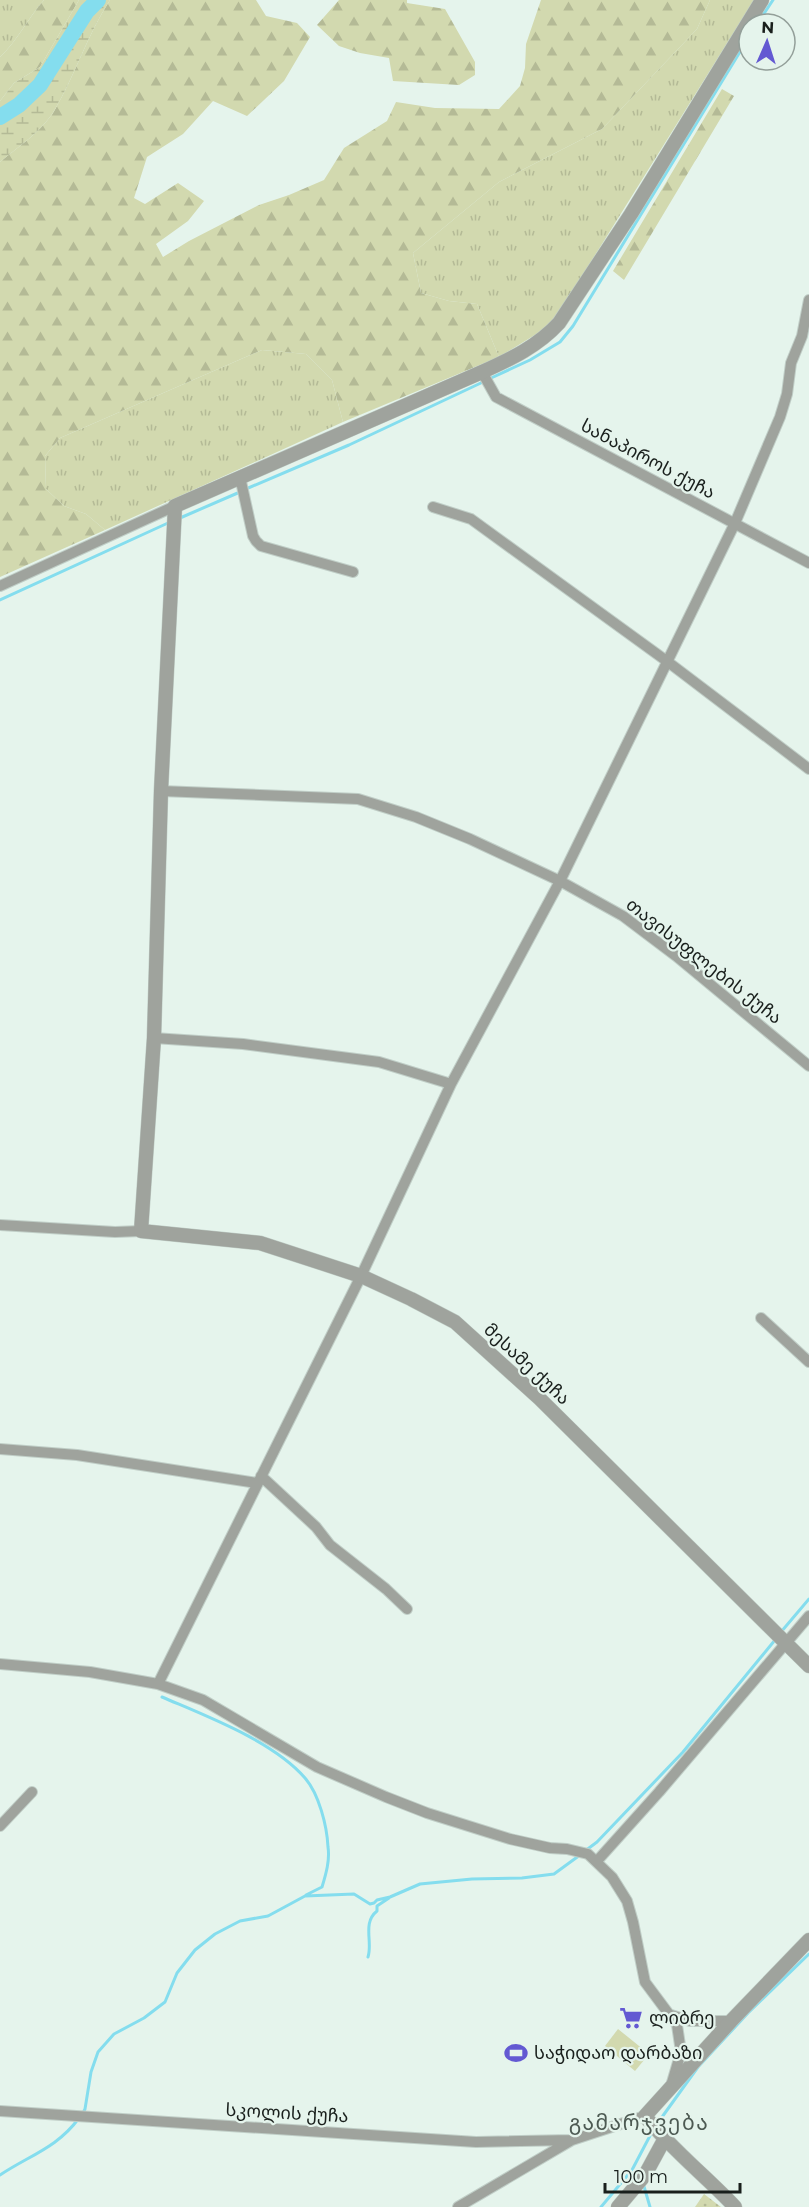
<svg xmlns="http://www.w3.org/2000/svg" width="809" height="2207" viewBox="0 0 809 2207" font-family="Montserrat,'Noto Sans Georgian',sans-serif">
<defs>
<pattern id="grass-tufts" width="24" height="20" patternUnits="userSpaceOnUse" patternTransform="scale(1.5)"><rect width="24" height="20" fill="#d2d9af"/><path d="M3 7l-1-3M5 7V3M7 7l1-3M15 17l-1-3M17 17v-4M19 17l1-3" fill="none" stroke="#b4ba96"/></pattern>
<pattern id="forest-firs" width="22" height="20" patternUnits="userSpaceOnUse" patternTransform="scale(1.5)"><rect width="22" height="20" fill="#d2d9af"/><path d="M5 1l3.5 6h-7zM16 11l3.5 6h-7z" fill="#b4ba96"/></pattern>
<pattern id="wetland-marsh" width="20" height="14" patternUnits="userSpaceOnUse" patternTransform="scale(1.5)"><rect width="20" height="14" fill="#d2d9af"/><path d="M1 5h8M5 5V1M11 12h8M15 12V8" fill="none" stroke="#b4ba96"/></pattern>
<pattern id="park-dots" width="8" height="8" patternUnits="userSpaceOnUse" patternTransform="scale(1.5)"><rect width="8" height="8" fill="#d2d9af"/><path d="M2 2h.1M6 6h.1" fill="none" stroke="#b4ba96" stroke-width="1.8" stroke-linecap="round"/></pattern>
</defs>
<rect width="100%" height="100%" fill="#e5f4ec"/>
<path fill="url(#grass-tufts)" d="M0 0H44C28 18 18 40 0 57Z
M710 0H754L559 313 543 330 499 357 477 304 449 301 421 293 413 253 499 182 602 129 697 29Z
M262 350 306 354 332 380 343 422 105 530 86 514 64 506 46 489 45 456 60 438Z"/>
<path fill="url(#forest-firs)" d="M44 0H79L40 67 14 83 0 101V57C18 40 28 18 44 0Z
M110 0H256L266 16 297 23 310 37 284 81 247 116 213 101 183 134 147 157 134 198 145 204 178 183 204 201 188 221 156 244 163 257 189 241 259 205 289 195 324 180 344 148 387 121 396 102 435 108 499 109 520 86 525 68 526 44 541 0H710L697 29 602 129 499 182 413 253 421 293 449 301 477 304 499 357 343 422 332 380 306 354 262 350 60 438 45 456 46 489 64 506 86 514 105 530 0 577V162C18 147 42 131 54 111 75 76 87 35 110 0Z
M339 0H407V3L445 9 475 62V75L459 85 393 81 389 58 360 53 339 46 317 25Z
M722 89 734 96 624 280 613 271Z"/>
<path fill="url(#wetland-marsh)" d="M79 0H110C87 35 75 76 54 111 42 131 18 147 0 162V101L14 83 40 67Z"/>
<path fill="url(#park-dots)" d="M704 2194 721 2207H695Z"/>
<path fill="#d2d9af" d="M618 2029 649 2054 635 2071 605 2046Z"/>
<g fill="none" stroke-linecap="round" stroke-linejoin="round">
<path stroke="#84ddee" stroke-width="3" d="M757 24 773 0
M489 379 530 360 560 342 573 326 749 37
M246 489 349 445 483 382
M180 518 240 492
M0 600 168 523
M781 1632 809 1599
M162 1697C206 1716 273 1741 305 1778 319 1794 327 1826 328 1847 330 1860 326 1874 322 1887L306 1895
M585 1851 597 1842 683 1752 775 1640
M368 1957C373 1942 362 1923 377 1911V1906L389 1898
M83 2113 85 2109 91 2072 98 2052 114 2034 144 2018 165 2002 177 1973 195 1950 215 1934 240 1921 268 1916 305 1896 354 1894 370 1904 374 1903 377 1900 390 1897 420 1884 472 1879 522 1878 554 1874 580 1855
M657 2124 698 2067 748 2013 809 1954
M0 2175C30 2155 57 2148 79 2118
M643 2183 650 2207
M601 2207 632 2170 653 2130"/>
<path stroke="#84ddee" stroke-width="16" d="M0 117 19 105 40 85 87 11 98 0"/>
<g stroke="#c0cec7" stroke-width="12">
<path id="minor" d="M482 372 496 397 809 563
M240 477 253 536 256 541 261 546 353 572
M433 507 471 519 668 662 809 769
M0 586 175 506
M161 791 358 799 416 817 470 839 560 881 623 916 676 956 809 1066
M154 1038 243 1044 379 1062 451 1084
M0 1225 115 1232 141 1231
M761 1318 809 1362
M0 1449 77 1455 257 1483
M261 1476 316 1527 330 1545 386 1589 407 1609
M0 1664 90 1672 158 1684 203 1700 317 1767 386 1797 427 1813 510 1839 550 1848 567 1849 588 1854 612 1877 627 1901 633 1922 645 1982 677 2025 681 2052 671 2086
M158 1684 361 1276 451 1084 560 881 735 523 780 417 787 394 791 363 802 336 809 300
M0 1826 32 1792
M597 1861 659 1792 809 1616
M671 2015 690 2021H731
M0 2111 476 2142 572 2140
M458 2207 572 2140 645 2116"/>
</g>
<g stroke="#c0cec7" stroke-width="15">
<path id="tertiary" d="M762 0 631 214 559 323C538 346 511 359 482 372L175 506 161 791 154 1038 141 1231 260 1243 361 1276 411 1299 455 1322 539 1398 809 1666
M618 2207 645 2175 664 2140
M735 2207C706 2176 672 2150 645 2116L731 2021 809 1940"/>
</g>
<use href="#minor" stroke="#9fa39d" stroke-width="10"/>
<use href="#tertiary" stroke="#9fa39d" stroke-width="14"/>
</g>
<defs>
<g id="supermarket-bare" transform="scale(1.8)"><path d="M-6-5.5h2.5l.6 2H6L4.5 2H-2.5L-4.4-4H-6ZM-1.5 3.2a1.3 1.3 0 1 0 .1 0ZM3 3.2a1.3 1.3 0 1 0 .1 0Z" fill="#6359d2" stroke="#e5f4ec" stroke-width="2.5" paint-order="stroke"/></g>
<g id="stadium-bare" transform="scale(1.8)"><path d="M0-5a6.5 5 0 1 0 0 10a6.5 5 0 1 0 0-10ZM-3.5-1.8h7v3.6h-7Z" fill="#6359d2" stroke="#e5f4ec" stroke-width="2.5" paint-order="stroke"/></g>
</defs>
<g fill-rule="evenodd">
<use href="#supermarket-bare" x="631" y="2018"/>
<use href="#stadium-bare" x="516" y="2053"/>
</g>
<g text-anchor="middle" stroke-width="4.5" stroke-linejoin="round" paint-order="stroke">
<g font-size="18" fill="#191f1c" stroke="#e5f4ec">
<text transform="translate(648 459) rotate(28)" y="6">სანაპიროს ქუჩა</text>
<text transform="translate(704 961) rotate(38)" y="6">თავისუფლების ქუჩა</text>
<text transform="translate(527 1364) rotate(43)" y="6">მესამე ქუჩა</text>
<text transform="translate(287 2113) rotate(3)" y="6">სკოლის ქუჩა</text>
</g>
<g font-size="18" fill="#191f1c" stroke="#e5f4ec" text-anchor="start">
<text x="649" y="2024">ლიბრე</text>
<text x="534" y="2059">საჭიდაო დარბაზი</text>
</g>
<g font-size="21" letter-spacing="1.5" fill="#4d5a53" stroke="#e5f4ec">
<text x="639" y="2130">გამარჯვება</text>
</g>
</g>
<g transform="translate(767 42) rotate(3)"><circle r="28" fill="#e5f4ec" stroke="#939f99" stroke-width="1.5"/>
<path d="M0-4.5L10 22L0 15L-10 22Z" fill="#6359d2"/>
<text y="-9" font-size="16" font-weight="bold" text-anchor="middle" fill="#191f1c">N</text>
</g>
<path d="M605 2183v9h135v-9" fill="none" stroke="#191f1c" stroke-width="3"/>
<text x="614" y="2183" font-size="18" fill="#191f1c" stroke="#e5f4ec" stroke-width="4.5" paint-order="stroke">100 m</text>
</svg>
